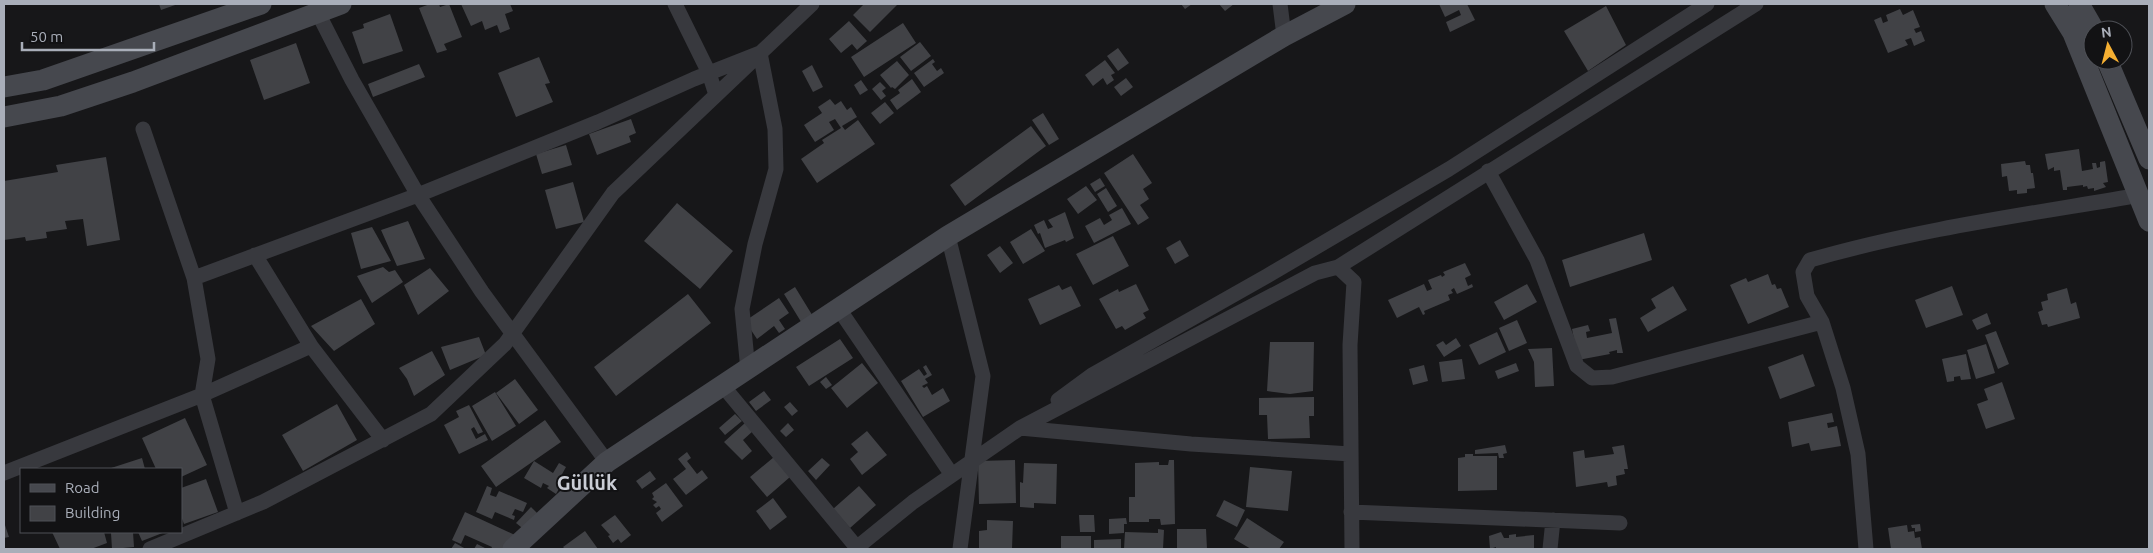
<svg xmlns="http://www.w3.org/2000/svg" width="2153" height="553" viewBox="0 0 2153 553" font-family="Ubuntu,sans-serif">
<rect width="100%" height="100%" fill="#171719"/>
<path fill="#414246" d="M159 4H178L161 10Z
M430 4H439L440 7 449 4 462 37 444 44 447 50 437 53 419 8Z
M461 4H510L513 11 505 14 510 29 500 33 497 25 485 30 482 21 471 26Z
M864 4H898L870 32 853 15Z
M1181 4H1192L1185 9Z
M1219 4H1234L1225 11Z
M1439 4H1467L1475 20 1450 32 1446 22 1461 15 1459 10 1445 17Z
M1606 6 1626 45 1588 71 1564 31Z
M1900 9 1903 15 1913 10 1920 27 1914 29 1916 33 1921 31 1925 41 1914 46 1911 38 1905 40 1908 45 1888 53 1874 20 1881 17 1883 23 1888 21 1886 15Z
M390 14 403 51 363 64 352 32 364 28 363 24Z
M849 21 867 41 857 50 852 44 841 53 829 39Z
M903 23 916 43 864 77 851 57Z
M920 42 931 56 911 71 900 57Z
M296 43 310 83 264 100 250 60Z
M1118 48 1129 63 1118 71 1107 56Z
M539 57 550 83 545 84 553 102 516 117 498 73Z
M933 59 935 62 932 64 937 71 941 68 944 73 924 87 914 73Z
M1105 60 1115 73 1111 75 1114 80 1107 85 1103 78 1093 86 1085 75Z
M897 61 909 75 895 89 892 87 891 88 880 75Z
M419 64 425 77 373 97 368 84Z
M812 65 823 87 813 92 802 71Z
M1126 78 1133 87 1121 96 1114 87Z
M912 79 921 92 897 110 890 100 900 93 898 90Z
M861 80 868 90 860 95 854 85Z
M880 82 886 88 882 91 886 96 881 100 872 89Z
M830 99 835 105 841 101 847 110 851 107 857 117 842 126 845 130 858 120 875 144 817 183 801 159 824 143 822 140 841 128 835 119 829 122 834 130 815 142 804 125 822 113 818 107Z
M885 102 894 113 880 124 871 113Z
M1043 113 1059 139 1049 145 1032 120Z
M631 119 636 133 629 136 631 142 597 155 589 134Z
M1031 126 1046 146 965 206 950 185Z
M566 145 572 165 542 174 536 154Z
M2079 149 2082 171 2093 169 2092 163H2096L2097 168 2100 167V162L2105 161 2108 182 2103 183 2106 187 2094 191V188L2088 189 2087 186 2083 187V185L2067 187V190H2063L2060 170 2054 171V167L2048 170 2045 154Z
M1133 154 1152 183 1143 189 1149 199 1140 205 1149 218 1138 225 1104 173Z
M106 157 120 240 87 246 83 219 65 221 67 229 46 232 47 238 26 241 25 237 4 240V181L58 172 56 165Z
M2025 161 2026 165H2030L2031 173H2033L2035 188 2027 189V193L2017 194V190L2009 191 2007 176 2002 177 2001 164Z
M1100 178 1105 186 1095 192 1090 184Z
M573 182 584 222 556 229 545 190Z
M1086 186 1097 200 1078 214 1067 199Z
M1106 188 1117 206 1108 212 1097 194Z
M677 203 733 251 700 289 644 241Z
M1122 208 1131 224 1094 243 1085 226 1100 218 1104 225 1112 220 1109 215Z
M1065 212 1074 238 1066 242 1065 240 1045 248 1040 233 1038 234 1034 225 1044 220 1048 229 1053 227 1048 220Z
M408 221 425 259 397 266 381 230Z
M372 227 391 261 361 269 351 233Z
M1031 229 1045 251 1023 264 1010 242Z
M1644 233 1652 260 1570 287 1562 260Z
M1113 236 1129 266 1093 285 1076 254Z
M1180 240 1189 256 1175 264 1166 248Z
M1000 246 1013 263 1000 273 987 255Z
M1465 263 1471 275 1465 278 1468 286 1472 284 1473 287 1457 294 1454 288 1451 290 1453 293 1448 295 1450 300 1424 311 1425 314 1423 315 1419 307 1397 318 1388 300 1424 284 1427 291 1432 289 1428 280 1441 275 1442 277 1445 275 1443 272Z
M383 267 389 272 395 270 403 282 372 303 357 276Z
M430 268 449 291 418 315 404 285Z
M1768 274 1772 285 1775 284 1777 289 1781 288 1789 307 1748 324 1730 285 1746 278 1748 282Z
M1136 284 1149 310 1143 313 1146 318 1125 330 1122 326 1116 329 1099 299 1118 289 1119 292Z
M1527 284 1537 302 1504 320 1494 302Z
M1059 285 1062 290 1071 286 1081 306 1040 325 1028 299Z
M1673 286 1687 310 1648 332 1640 318 1656 308 1651 299Z
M1952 286 1963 315 1926 328 1915 300Z
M795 287 814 318 803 325 784 294Z
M2067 288 2071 304 2076 302 2080 318 2048 327 2047 324 2042 325 2038 312 2043 310 2041 302 2048 300 2047 294Z
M688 294 711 323 616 396 594 367Z
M779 298 789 313 779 320 785 329 779 333 774 326 757 339 745 321Z
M361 299 375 324 334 351 311 326Z
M1987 313 1991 324 1977 330 1972 320Z
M1616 318 1623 353H1617V350L1609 352 1610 354 1578 360 1572 329 1588 325 1590 331 1586 332 1587 338 1612 333 1609 319Z
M1517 320 1527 343 1509 351 1499 328Z
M1996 331 2009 364 1998 369 1985 335Z
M1497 332 1506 352 1479 365 1469 345Z
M479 337 486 355 450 370 441 347Z
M1456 338 1461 346 1444 357 1436 345 1443 341 1446 345Z
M840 339 853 358 809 386 796 367Z
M1270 342H1314L1313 391 1290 394 1267 391Z
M1986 344 1995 373 1976 379 1967 350Z
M1552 348 1554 386 1535 387 1534 362 1528 349Z
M432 351 445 375 414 396 407 379 399 368Z
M1803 354 1815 386 1780 399 1768 367Z
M1966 354 1971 379 1961 380 1960 376 1954 377V381L1947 382 1942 359Z
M1462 359 1465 379 1442 382 1439 362Z
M862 363 878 383 847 408 831 388Z
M1516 363 1519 371 1498 379 1495 371Z
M926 365 932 375 925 379 928 383 922 386 924 388 927 386 932 395 943 388 950 401 923 417 901 381 919 369 924 376 927 374 923 367Z
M1424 365 1428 381 1413 385 1409 369Z
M826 377 832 385 826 389 820 382Z
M515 379 538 410 519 424 496 393Z
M2002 382 2015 419 1986 429 1977 404 1988 400 1984 389Z
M764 391 771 400 756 411 749 402Z
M495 392 516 426 492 441 472 406Z
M1314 397V416H1309L1310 438 1268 439 1267 415H1259V398Z
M790 402 798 411 792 416 784 407Z
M337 404 357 440 303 471 282 435Z
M469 405 483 432 478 434 474 427 471 429 476 439 485 434 488 440 459 454 444 425 459 417 456 411Z
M1832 413 1834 422 1827 423 1828 428 1837 426 1841 446 1811 451 1809 443 1792 447 1788 422Z
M735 414 742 421 725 435 719 428Z
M185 418 207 465 181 477V469H156L142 438Z
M545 420 561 442 496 487 481 466Z
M745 423 753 431 743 440 752 451 742 460 724 442Z
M788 423 794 430 786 437 780 431Z
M867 431 887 455 862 475 850 459 858 452 851 444Z
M1505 445 1507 453 1503 454 1504 458H1499L1498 453 1475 454V450Z
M1624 445 1628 469H1624L1625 474 1616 476 1617 485 1608 487 1607 482 1576 487 1573 452 1584 450 1585 458 1614 454 1612 447Z
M687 452 691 458 687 461 697 474 702 470 708 478 686 495 673 479 686 469 678 459Z
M1465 454H1473V456H1497V490L1458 491V458L1465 457Z
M774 457 790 477 767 497 750 477Z
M142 458 145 469H108Z
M822 458 830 465 816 480 808 471Z
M1015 460 1016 503 979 504 978 461Z
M1169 460H1174L1175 524 1161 525 1160 519H1149V522H1129V497H1135V463L1159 462V465H1168Z
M534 461 553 473 559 463 566 467 561 476 565 478 556 494 547 488 549 486 543 483 541 488 524 478Z
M1024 463 1057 464 1056 504 1034 503V508L1020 507V482L1023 483Z
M1250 467 1292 471 1288 511 1246 507Z
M650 471 656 479 642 489 636 481Z
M206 479 218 512 184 524 181 516V488Z
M666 483 683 506 662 522 656 513 661 509 659 506 656 508 653 505 657 502 652 499 654 497 652 493Z
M487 486 492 488 490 495 496 497 499 491 527 503 523 512 515 509 512 515 515 516 514 520 495 512 492 519 476 512Z
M859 486 876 505 850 528 833 509Z
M773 498 787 517 770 530 756 511Z
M1224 500 1245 510 1237 527 1216 516Z
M531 507 540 516 526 531 516 523Z
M465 512 517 536 507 549H491L492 547 465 535 461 544 452 540Z
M615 515 631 535 621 543 618 539 613 543 608 536 610 535 601 525Z
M1079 515H1094L1095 532H1080Z
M1126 518 1127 524H1124V533L1109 534V519Z
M1247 518 1284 542 1279 549H1251L1234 539Z
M987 520 1013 521 1012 549H979V531L987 530Z
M4 522 9 537 4 538Z
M1920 524 1921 531 1915 532V528H1912L1911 525Z
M1907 525 1908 532 1914 531 1915 538 1920 537 1922 549H1891L1888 528Z
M1158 529 1164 530 1163 549H1124L1125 532 1158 533Z
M1177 529H1206L1207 549H1177Z
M585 531 598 549H565L563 547Z
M52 532H104L107 543 91 549H60Z
M133 532 134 547 112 549 111 533Z
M138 532H165L142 541Z
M1501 532 1504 538H1509V535L1516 534V537L1534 535V549H1496V547L1490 549 1489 536Z
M1061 536H1091V549H1061Z
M1121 539V549H1094V540Z
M455 543 466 549H451Z
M477 544 487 549H474Z"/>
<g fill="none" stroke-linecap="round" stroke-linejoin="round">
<path stroke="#38393e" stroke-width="15" d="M675 4 709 73 716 95
M1280 4 1284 36
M318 13 352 80 418 195 482 292 607 462
M1488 171 1537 260 1577 366 1592 378 1612 377 1822 322
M948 236 983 376 960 549
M255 255 311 346
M1338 267 1756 4
M194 278 418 195 598 122 694 79 760 53 775 129 776 169 755 244 742 309 748 370
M839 309 952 475
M723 386 858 549
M1058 400 1092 375 1267 276 1449 169 1707 4
M1020 428 1191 444 1351 454
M4 473 202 395 208 359 194 278 143 129
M1351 512 1620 523
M237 513 202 395 311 346 383 440
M150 549 263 502 431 414 505 344 613 193 812 4
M855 549 913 502 1020 428 1315 273 1338 267 1354 282 1350 345 1352 549
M1550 549 1553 520
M1866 549 1858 454 1843 388 1822 322 1807 296 1803 272 1810 260C1917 229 2030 214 2140 195"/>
<path stroke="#46484e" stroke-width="21" d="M2055 4 2073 33 2149 221
M2079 4 2094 30
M2107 60 2149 159
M4 87 43 80 261 4
M4 117 61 106 133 82 341 4
M513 549 607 462 948 236 1284 36 1345 4"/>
</g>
<g text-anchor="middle" stroke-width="4" stroke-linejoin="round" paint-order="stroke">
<g font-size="20" font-weight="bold" fill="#cacdd5" stroke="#121214">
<text x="587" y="490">Güllük</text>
</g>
</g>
<rect width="2153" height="553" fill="none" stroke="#a9aeb9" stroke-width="10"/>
<rect x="20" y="468" width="162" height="65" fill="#121214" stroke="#4e5056"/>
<rect x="30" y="484" width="25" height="8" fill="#46484e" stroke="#4e5056"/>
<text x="65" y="493" font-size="15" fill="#a9aeb9">Road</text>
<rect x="30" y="506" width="25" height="15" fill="#414246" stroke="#4e5056"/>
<text x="65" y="518" font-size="15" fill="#a9aeb9">Building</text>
<g transform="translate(2108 45) rotate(353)"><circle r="24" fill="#121214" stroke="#4e5056"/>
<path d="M0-4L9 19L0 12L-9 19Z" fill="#f5af32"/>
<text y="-8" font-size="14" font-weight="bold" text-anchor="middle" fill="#a9aeb9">N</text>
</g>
<path d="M22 42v8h132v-8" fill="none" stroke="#a9aeb9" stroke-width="2.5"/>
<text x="30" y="42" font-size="15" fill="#a9aeb9" stroke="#121214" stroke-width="4" paint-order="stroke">50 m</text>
</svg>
